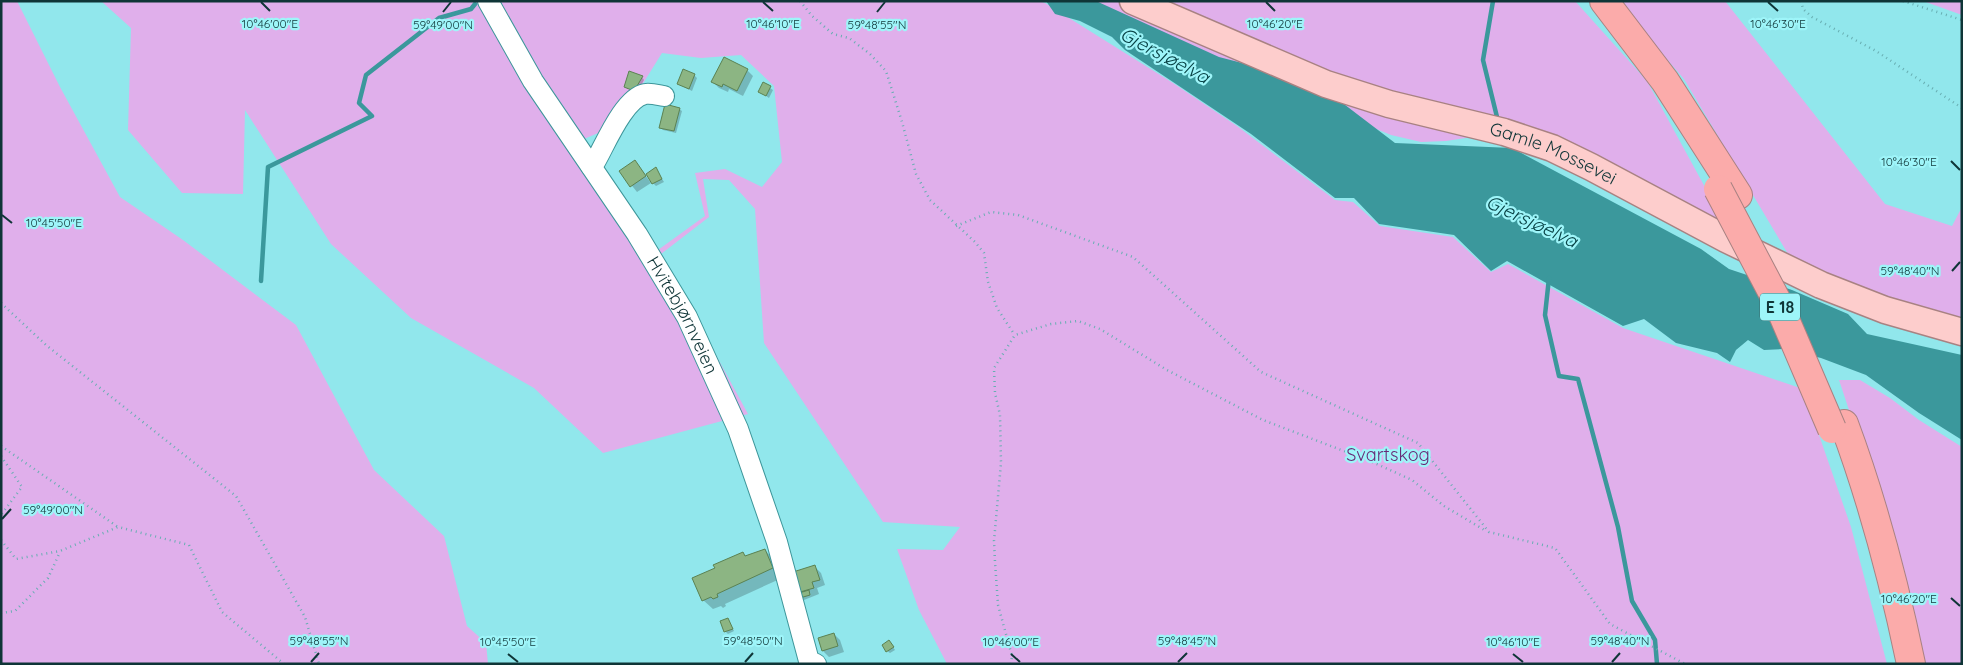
<svg xmlns="http://www.w3.org/2000/svg" width="1963" height="665" viewBox="0 0 1963 665" font-family="Quicksand,sans-serif">
<rect width="100%" height="100%" fill="#91e7ec"/>
<path fill="#e0afeb" fill-rule="evenodd" d="M1 1H17L60 87 120 197 183 240 296 325 374 470 444 536 467 626 486 643 488 664H1Z
M101 1H1039L1045 3 1173 83 1237 126 1335 200 1353 202 1380 226 1453 237 1491 272 1508 264 1623 328 1803 389 1851 527 1887 664H947L919 610 897 549 943 550 960 527 883 522 764 343 755 209 729 180 703 179 709 217 661 254 748 414 603 453 534 388 411 318 331 244 245 110 243 194 182 193 128 130 131 28ZM662 53 701 58 741 55 774 86 782 162 762 187 725 169 695 173 705 216 658 250 584 139 617 125Z
M1087 1H1575L1647 81 1724 222 1626 179 1479 136 1446 141 1421 142 1391 135 1164 41Z
M1616 1H1725L1885 204 1952 226 1962 207V317L1904 309 1828 277 1788 254 1684 79Z
M1923 1H1962V15Z
M1839 380H1860L1890 398 1919 420 1962 447V664H1921L1885 518Z"/>
<path fill="#3b989c" d="M1046 1H1096L1219 57 1315 82 1395 143 1512 148 1701 249 1729 269 1792 290 1848 314 1867 334 1962 355V440L1919 413 1866 375 1821 358 1783 349 1764 350 1748 340 1736 350 1730 362 1717 353 1676 343 1644 319 1623 326 1507 261 1491 271 1454 235 1379 224 1354 198H1335L1251 134 1125 50 1112 37 1080 21 1055 14Z"/>
<path fill="#0003" d="M747 70 753 76 743 96 729 89 728 92 719 88 713 82Z
M694 75 697 78 692 91 678 84Z
M642 77 644 80 637 93 626 86Z
M764 84 773 90 769 98 760 92Z
M679 109 682 111 676 133 663 130 660 127Z
M640 168 651 183 637 192 621 172Z
M656 169 664 182 656 186 653 183Z
M765 550 774 560 782 578 725 604 726 606 723 608 721 606 713 609 703 600 717 569 743 553 746 557Z
M815 567 821 573 825 585 817 588 819 594 804 600 801 598 803 593 801 591Z
M728 619 734 631 728 634 725 631Z
M834 634 840 640 844 652 829 657 823 651 820 639Z
M891 644 895 650 890 653 887 651Z"/>
<g fill="none" stroke-linecap="round" stroke-linejoin="round">
<path stroke="#3b989c" stroke-width="4.5" d="M1493 1 1483 60 1497 117
M1549 278 1545 315 1559 376 1578 379 1618 527 1632 601 1655 640 1657 664
M261 281 268 167 372 116 359 103 366 75 439 18 471 9 475 4"/>
</g>
<path fill="#8cb583" stroke="#5b8252" d="M724 57 748 69 737 91 723 84 722 87 711 82Z
M683 69 695 74 689 89 677 84Z
M629 71 643 76 634 91 624 87Z
M763 82 771 86 766 96 758 92Z
M665 104 680 108 674 131 659 128Z
M635 160 646 176 630 187 619 171Z
M656 167 662 179 652 184 646 174Z
M765 549 773 568 717 594 718 597 713 599 711 597 702 601 692 578 715 568 713 565 743 552 745 556Z
M815 565 820 580 812 582 814 588 800 592 793 572Z
M809 590 810 595 800 598 799 593Z
M728 618 733 629 724 632 720 621Z
M834 633 838 646 822 651 818 638Z
M889 640 894 647 886 652 882 645Z"/>
<g fill="none" stroke-linecap="round" stroke-linejoin="round">
<g stroke="#3d969a" stroke-width="22">
<g id="minor">
<path id="s1" d="M488 1 533 81 637 234 687 317 738 429 777 542 809 661 816 664"/>
<path d="M591 166 595 162C605 145 624 98 645 94 651 93 658 95 664 96"/>
</g>
</g>
<g stroke="#a88282" stroke-width="29">
<g id="major">
<path id="s2" d="M1133 1 1326 84 1389 104 1504 132 1552 148 1591 167 1726 239 1821 285 1885 310 1962 332"/>
</g>
</g>
<g stroke="#a88282" stroke-width="30">
<path id="highway" d="M1604 1 1665 81 1738 195
M1844 424C1873 502 1894 582 1911 664"/>
</g>
<path stroke="#68aeb2" stroke-width="2.5" stroke-dasharray="1 4" stroke-linecap="butt" d="M800 1 812 16 833 34 849 38 870 54 886 71 902 122 916 174 930 200 975 242 984 253 988 282 997 308 1014 334
M1801 1 1803 9 1812 17 1876 51 1962 108
M1903 1 1962 20
M956 226 991 212 1018 215 1133 257 1261 372 1418 443 1489 532 1555 548 1610 624 1685 664
M1 303 46 345 236 496 305 617 319 664
M1 446 118 527
M1 456 22 487 1 515
M1 540 16 559 60 551 118 527 189 545 222 612 284 664
M1 613 15 611 48 578 60 552
M1011 664 1012 656 998 605 995 562 994 541 1001 463 1000 415 995 393 994 368 1015 335 1051 324 1078 321 1100 329 1167 370 1263 420 1370 461 1412 480 1444 506 1486 531"/>
<use href="#minor" stroke="#fff" stroke-width="20"/>
<use href="#major" stroke="#fdcdcc" stroke-width="26"/>
<use href="#highway" stroke="#fbabaa" stroke-width="28"/>
<g stroke="#a88282" stroke-width="30" stroke-linecap="butt">
<path id="highway-bridge" d="M1718 189 1778 303 1832 429"/>
</g>
<use href="#highway-bridge" stroke="#fbabaa" stroke-width="28"/>
</g>
<path fill="none" stroke="#0f3537" stroke-width="2" d="M261 2 270 11M763 2 773 11M1266 2 1275 11M1768 2 1778 11M443 12 451 2M877 12 885 2M1951 161 1960 170M2 215 12 223M1952 271 1960 262M2 519 11 509M1951 598 1960 606M508 654 518 662M1011 654 1020 662M1513 654 1523 662M311 662 319 653M745 662 753 653M1178 662 1187 653M1612 662 1620 653"/>
<g text-anchor="middle" stroke-width="4.5" stroke-linejoin="round" paint-order="stroke">
<rect fill="#9ef5f9" stroke="#3a6f71" stroke-width="1" x="1760" y="293.5" width="40" height="27" rx="4"/>
<g font-size="16" font-weight="bold" fill="#0f3537">
<text x="1780" y="313">E 18</text>
</g>
<g font-size="18" fill="#0f3537" stroke="#9ef5f9">
<text dy="6" stroke="none"><textPath href="#s2" startOffset="448">Gamle Mossevei</textPath></text>
<text dy="6" stroke="none"><textPath href="#s1" startOffset="370">Hvitebjørnveien</textPath></text>
</g>
<g font-size="18" fill="#682976" stroke="#9ef5f9">
<text x="1388" y="461">Svartskog</text>
</g>
<g font-size="19" font-style="italic" fill="#084245" stroke="#9ef5f9">
<text transform="translate(1165 55) rotate(28)" y="7">Gjersjøelva</text>
<text transform="translate(1532 221) rotate(25)" y="7">Gjersjøelva</text>
</g>
</g>
<g font-size="12" text-anchor="middle" fill="#0f3537" stroke="#9ef5f9" stroke-width="4.5" stroke-linejoin="round" paint-order="stroke">
<text x="270" y="28">10°46'00"E</text>
<text x="773" y="28">10°46'10"E</text>
<text x="1275" y="28">10°46'20"E</text>
<text x="1778" y="28">10°46'30"E</text>
<text x="443" y="29">59°49'00"N</text>
<text x="877" y="29">59°48'55"N</text>
<text x="1909" y="166">10°46'30"E</text>
<text x="54" y="227">10°45'50"E</text>
<text x="1910" y="275">59°48'40"N</text>
<text x="53" y="514">59°49'00"N</text>
<text x="1909" y="603">10°46'20"E</text>
<text x="319" y="645">59°48'55"N</text>
<text x="753" y="645">59°48'50"N</text>
<text x="1187" y="645">59°48'45"N</text>
<text x="1620" y="645">59°48'40"N</text>
<text x="508" y="646">10°45'50"E</text>
<text x="1011" y="646">10°46'00"E</text>
<text x="1513" y="646">10°46'10"E</text>
</g>
<rect width="1963" height="665" fill="none" stroke="#0f3537" stroke-width="5"/>
</svg>
